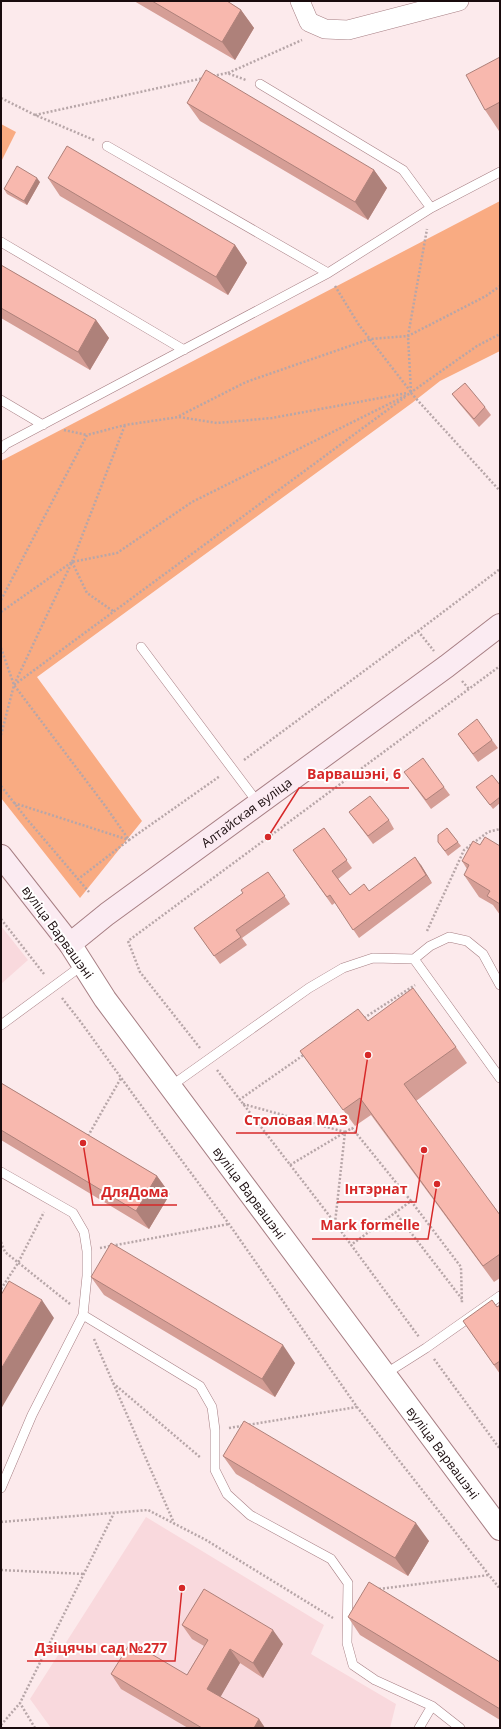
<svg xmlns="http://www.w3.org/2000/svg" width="501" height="1729" viewBox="0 0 501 1729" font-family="'Open Sans',sans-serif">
<rect width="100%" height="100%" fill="#fceaec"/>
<path fill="#f9d9dd" d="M1 926 28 960 1 984Z
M146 1517 324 1625 311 1654 396 1704 390 1728H51L30 1699Z"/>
<path fill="#f9ab82" d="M1 124 16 132 1 162Z
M500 201V351L440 381 412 403 37 677 142 821 80 898 1 798V461Z"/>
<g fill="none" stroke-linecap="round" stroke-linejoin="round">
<g stroke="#a77f84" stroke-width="10">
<path id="service" d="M260 84 403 170 431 208
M107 146 328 273
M1 242 184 350
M1 400 43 425
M1 449 6 444 328 273 431 208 500 172
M141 647 258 803
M414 959 430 946 449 937 467 941 483 954 500 985
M1 1025 84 964
M171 1086 309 988 343 968 373 958 414 959 500 1078
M1 1172 73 1213 84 1232 87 1251V1276L83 1315 32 1415 1 1488
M83 1315 200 1386 212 1407 215 1430V1470L227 1494 250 1515 331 1559 348 1583 347 1643 353 1665 375 1680 432 1706 460 1728
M385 1374 426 1348 500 1296
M419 1728 432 1706"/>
</g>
<g stroke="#a77f84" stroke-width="20">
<path id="minor" d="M300 1 309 22 325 29 348 30 459 1"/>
</g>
<g stroke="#a77f84" stroke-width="24">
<g id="tertiary">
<path id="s1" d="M70 944 105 999 500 1529"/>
</g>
</g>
<g stroke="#a77f84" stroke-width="24">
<g id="secondary">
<path id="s2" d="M1 856 70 944 107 914 447 666 500 625"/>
</g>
</g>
<path stroke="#b7a6a8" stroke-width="2.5" stroke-dasharray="2 2" stroke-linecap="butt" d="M228 73 302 40
M213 76 227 73 246 80
M1 98 35 115
M94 140 35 115 204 78
M335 286 359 325 411 392
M411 392 408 336 427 229
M410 393 477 346 500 334
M179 416 246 382 370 339 408 336 486 296 500 286
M64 430 87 435
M72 562 87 593 113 611
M1 600 87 435 125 425 179 417 217 423 272 418 407 393
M1 612 72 562 117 553 192 502 411 393 500 491
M418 631 434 651
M1 648 14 685 106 807 129 840 220 776
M462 681 469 689
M14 685 405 397
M1 735 14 685 72 562 125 425
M244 760 418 631 500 569
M1 786 26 818 89 892
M14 803 129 840 77 880
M1 919 44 974
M427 931 464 850 488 832 500 829
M62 998 80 1021 156 1126 229 1224 357 1407 500 1589
M364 1018 415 985
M200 1048 140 972 128 941 500 666
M217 1070 335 1223 419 1337
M239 1100 305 1054
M243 1104 345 1132 335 1223
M88 1136 121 1078
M290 1165 352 1128 411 1201 351 1245
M411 1201 461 1267 462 1304
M395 1212 462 1299
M1 1242 5 1252 70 1304
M100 1248 229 1224
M1 1289 18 1263 44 1212
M94 1339 174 1523
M434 1359 500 1449
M113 1383 201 1458
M229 1428 357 1407
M1 1522 148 1510 206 1540 333 1618
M1 1570 84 1574
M379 1589 489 1575
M1 1725 20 1703
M35 1728 20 1703 114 1513"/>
<use href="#service" stroke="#fff" stroke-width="9"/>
<use href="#minor" stroke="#fff" stroke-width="19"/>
<use href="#tertiary" stroke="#fff" stroke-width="22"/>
<use href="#secondary" stroke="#fbebf2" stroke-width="22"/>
</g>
<path fill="#d59e96" d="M134 1H227L241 10 254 28 235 60Z
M500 57V131H499L485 110Z
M187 103 374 170 387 188 368 220 200 121Z
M48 178 235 245 247 263 228 295 60 196Z
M40 182 27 205 7 194 4 189Z
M1 265 96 320 109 338 90 370 1 318Z
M452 394 485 407 491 415 479 427 458 402Z
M458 734 492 740 498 748 478 762Z
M410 780 444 787 450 795 431 809Z
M500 785V803L493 809 476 787Z
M349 812 389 820 394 829 373 844Z
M324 828 352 868 338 879 350 895 369 891 421 865 432 883 359 938 335 903 332 905 293 850Z
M447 828 461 846 448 856 438 842Z
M480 845 500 846V915L493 905 479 897 464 875 467 869 462 861Z
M268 872 290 904 242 938 247 945 220 964 194 928 243 893Z
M368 1021 456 1047 467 1063 416 1101 500 1215V1278L494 1282 371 1115 355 1126 300 1051Z
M1 1083 157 1176 170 1194 149 1229 1 1140Z
M91 1277 295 1363 275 1397 104 1295Z
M500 1305V1374L463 1321 497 1307Z
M223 1456 429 1541 408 1576 236 1474Z
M348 1617 500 1662V1720L360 1635Z
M182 1625 283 1644 263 1678 240 1663 220 1697 259 1719 265 1728H188L121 1689 111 1674 187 1675 204 1646 192 1639Z"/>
<path fill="#ae817a" d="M241 10 254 28 235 60 222 42Z
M374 170 387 188 368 220 355 202Z
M37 178 40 182 27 205 24 201Z
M235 245 247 263 228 295 216 277Z
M96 320 109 338 90 370 78 352Z
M415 857 421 865 432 883 426 875Z
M157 1176 170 1194 149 1229 136 1211Z
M42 1300 54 1318 1 1409V1369Z
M283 1345 295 1363 275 1397 262 1379Z
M416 1523 429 1541 408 1576 395 1558Z
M273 1630 283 1644 263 1678 253 1663Z
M230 1649 240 1663 217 1703 207 1689Z
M259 1719 265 1728H254Z"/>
<path fill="#f8b8ae" stroke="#ae817a" d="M152 1H227L241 10 222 42Z
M500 57V102L485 110 466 75Z
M206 70 374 170 355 202 187 103Z
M67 146 235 245 216 277 48 178Z
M17 166 37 178 24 201 4 189Z
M1 265 96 320 78 352 1 308Z
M465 383 485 407 474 419 452 394Z
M477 719 492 740 473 754 458 734Z
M423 758 444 787 426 800 404 772Z
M492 775 500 785V797L490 805 476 787Z
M370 796 389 820 368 836 349 812Z
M324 828 347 860 332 871 350 895 364 884 369 891 415 857 426 875 353 930 330 895 327 897 293 850Z
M447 828 458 842 445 851 438 842V835Z
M485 837 500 846V904L487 896 490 891 464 875 469 865 462 861 473 841 480 845Z
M268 872 285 896 236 930 241 937 214 956 194 928 243 893 241 890Z
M413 988 456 1047 404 1084 500 1215V1254L483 1266 360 1098 343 1110 300 1051 358 1009 368 1021Z
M1 1083 157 1176 136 1211 1 1130Z
M111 1243 283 1345 262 1379 91 1277Z
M9 1281 42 1300 1 1369V1295Z
M492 1300 497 1307 500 1305V1361L494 1365 463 1321Z
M244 1421 416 1523 395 1558 223 1456Z
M369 1582 500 1662V1709L348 1617Z
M204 1589 273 1630 253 1663 230 1649 207 1689 259 1719 254 1728H202L111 1674 131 1642 187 1675 208 1640 182 1625Z"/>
<g text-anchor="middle" stroke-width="4" stroke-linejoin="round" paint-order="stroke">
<g font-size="13" fill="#190b0d" stroke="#fff">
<text dy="5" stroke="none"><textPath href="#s2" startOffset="332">Алтайская вуліца</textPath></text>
<text transform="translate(58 932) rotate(54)" y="5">вуліца Варвашэні</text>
<text dy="5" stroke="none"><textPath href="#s1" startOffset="307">вуліца Варвашэні</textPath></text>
<text dy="5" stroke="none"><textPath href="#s1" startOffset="631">вуліца Варвашэні</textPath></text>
</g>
</g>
<path fill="none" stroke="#d62828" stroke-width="1.5" d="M268 837L299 788H409M368 1055L356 1133H236M424 1150L416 1202H337M83 1143L93 1205H177M437 1184L428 1239H312M182 1588L175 1661H27"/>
<g fill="#d62828" stroke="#fff" stroke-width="1.5">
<circle cx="268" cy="837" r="4"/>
<circle cx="368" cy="1055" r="4"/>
<circle cx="424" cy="1150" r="4"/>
<circle cx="83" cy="1143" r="4"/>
<circle cx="437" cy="1184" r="4"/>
<circle cx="182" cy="1588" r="4"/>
</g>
<g font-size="14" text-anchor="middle" font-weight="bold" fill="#d62828" stroke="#fff" stroke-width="4" stroke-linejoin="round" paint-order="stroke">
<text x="354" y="779">Варвашэні, 6</text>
<text x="296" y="1125">Столовая МАЗ</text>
<text x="376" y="1194">Інтэрнат</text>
<text x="135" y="1197">ДляДома</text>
<text x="370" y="1230">Mark formelle</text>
<text x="101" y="1653">Дзіцячы сад №277</text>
</g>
<rect width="501" height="1729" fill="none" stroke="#190b0d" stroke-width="4"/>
</svg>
